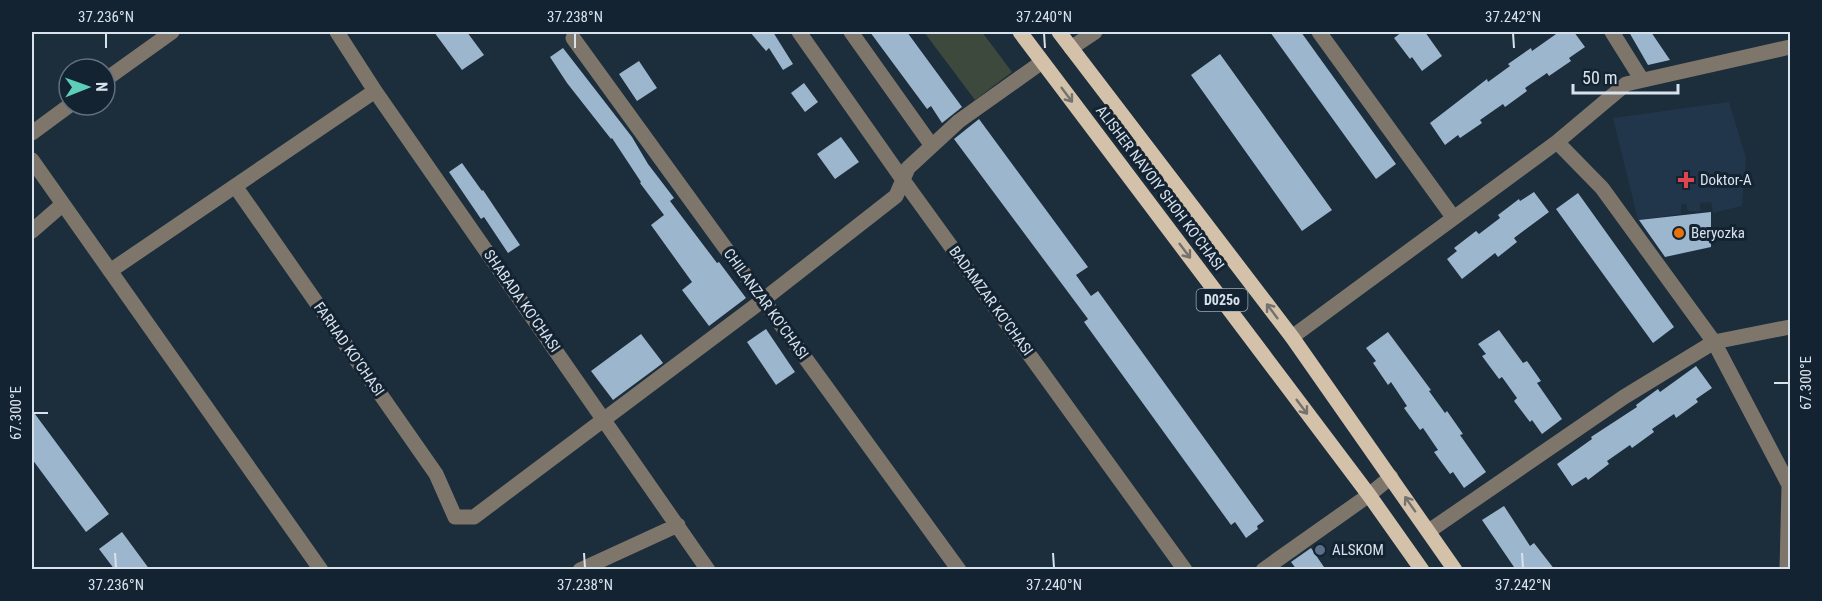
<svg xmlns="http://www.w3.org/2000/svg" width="1822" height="601" viewBox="0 0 1822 601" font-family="'Roboto Condensed',sans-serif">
<rect width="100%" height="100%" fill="#1c2d3c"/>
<path fill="#21364a" d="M1729 102 1746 158 1742 206 1713 213 1711 202 1700 203V211H1688L1686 204H1681V214L1638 220 1613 118Z"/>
<path fill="#3d493c" d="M924 32H982L1012 72 975 100Z"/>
<path fill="#9cb6ce" d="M434 32H467L484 55 462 70Z
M750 32H773L793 64 783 70 769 48 766 51Z
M870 32H907L962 107 942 123 931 106 927 109Z
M1270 32H1301L1396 164 1376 179Z
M1402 32H1425L1442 56 1422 71 1412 57 1410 59 1394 38Z
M1559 32H1574L1585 47 1569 58 1571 61 1549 76 1547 73 1525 88 1527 91 1505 107 1503 104 1480 120 1482 123 1460 138 1458 135 1445 145 1430 123 1487 79 1488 82 1510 66 1508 64 1531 48 1532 51Z
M1629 32H1651L1670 60 1648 65Z
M563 48 632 137 648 164 674 198 670 201 717 263 719 262 746 298 709 326 682 290 692 282 651 225 664 215 640 183 641 182 612 138 611 139 567 83 550 57Z
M1220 54 1332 210 1302 231 1191 75Z
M639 61 657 88 637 101 619 74Z
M804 83 818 102 805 112 791 93Z
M979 119 1088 267 1076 275 1091 296 1098 291 1264 521 1257 526 1258 529 1246 538 1235 522 1231 525 1084 322 1088 319 954 139Z
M841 137 859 162 835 179 817 154Z
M462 163 482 191 483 190 520 245 508 253 484 217 481 219 449 172Z
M1534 192 1549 212 1514 238 1517 242 1498 257 1495 253 1462 279 1447 259 1457 251 1454 248 1476 231 1479 234 1500 218 1498 215 1519 199 1520 201Z
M1578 193 1674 327 1653 343 1556 209Z
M1711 212V247L1665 257 1639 220Z
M766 329 795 372 776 385 747 342Z
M1499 330 1523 363 1527 361 1541 381 1537 383 1562 419 1542 434 1532 420 1530 422 1514 401 1517 398 1502 377 1499 379 1482 356 1486 354 1478 344Z
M1388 332 1431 390 1429 391 1445 413 1447 411 1463 434 1460 435 1486 472 1464 488 1453 472 1450 474 1434 452 1438 450 1423 428 1420 430 1404 408 1407 406 1391 382 1388 385 1373 363 1376 361 1366 348Z
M641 334 663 363 613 400 591 371Z
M1696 366 1712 388 1696 399 1698 402 1676 418 1674 414 1652 429 1654 432 1632 448 1630 445 1607 461 1609 464 1588 480 1586 477 1572 486 1557 464 1592 439 1591 437 1637 407 1636 405 1658 389 1660 392Z
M32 410 109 514 86 532 32 459Z
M1504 506 1530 546 1534 543 1555 570H1516L1482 520Z
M122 532 150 570H115L99 549Z
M1311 548 1326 570H1297L1291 562Z"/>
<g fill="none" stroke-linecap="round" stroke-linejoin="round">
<path stroke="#7f766b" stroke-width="15" d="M337 32 375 91 708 570
M799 32 903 180 1185 570
M851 32 932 146
M1319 32 1453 217
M1612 32 1642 80
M573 38 959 570
M1071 48 1095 32
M105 80 172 32
M32 133 70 105
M1557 142 1602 188 1714 342 1789 485 1787 570
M32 160 321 570
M235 186 436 474 455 517H474L763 300 896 196 908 168 959 121 1042 62
M32 231 63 204
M110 271 375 91
M1292 337 1557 142 1626 84 1790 47
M1429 531 1624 397 1714 342 1790 327
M580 570 678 525
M1263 570 1369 495 1391 477"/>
<path stroke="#d3c1aa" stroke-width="15" d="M1020 32 1369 495 1422 570
M1059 32 1292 337 1455 570"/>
</g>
<defs><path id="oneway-shaft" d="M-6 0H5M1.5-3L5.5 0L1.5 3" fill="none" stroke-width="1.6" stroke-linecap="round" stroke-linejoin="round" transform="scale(1.5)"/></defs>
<g stroke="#73726e">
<use href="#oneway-shaft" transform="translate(1067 95) rotate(53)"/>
<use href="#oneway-shaft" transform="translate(1185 251) rotate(53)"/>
<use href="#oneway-shaft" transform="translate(1272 311) rotate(-127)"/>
<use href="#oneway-shaft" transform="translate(1302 407) rotate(53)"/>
<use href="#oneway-shaft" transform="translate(1410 504) rotate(-125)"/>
</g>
<path fill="none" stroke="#d8e2ec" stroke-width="2" d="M106 33V48M575 33V48M1044 33 1045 48M1513 33 1514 48M1774 383H1789M33 413H48M115 553 116 568M584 553 585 568M1053 553 1054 568M1522 553 1523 568"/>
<path fill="#e0444e" stroke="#132331" stroke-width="2" d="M1683 171h6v6h6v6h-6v6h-6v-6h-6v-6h6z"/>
<circle fill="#e8710a" stroke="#132331" stroke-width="2" cx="1679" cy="233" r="6"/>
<circle fill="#5c6f8a" stroke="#132331" stroke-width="2" cx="1320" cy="550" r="6"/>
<g text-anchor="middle" stroke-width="6" stroke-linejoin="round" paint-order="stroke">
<rect fill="#132331" stroke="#9da9b4" stroke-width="1.5" x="1196.5" y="289" width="51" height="22" rx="4.5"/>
<g font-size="14" font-weight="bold" fill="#d8e2ec">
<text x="1222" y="305">D025o</text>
</g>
<g font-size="15" fill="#d8e2ec" stroke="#132331" text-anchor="start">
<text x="1700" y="185">Doktor-A</text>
<text x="1691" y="238">Beryozka</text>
<text x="1332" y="555">ALSKOM</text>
</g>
<g font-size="15" fill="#d8e2ec" stroke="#132331">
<text transform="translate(1160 188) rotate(53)" y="5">ALISHER NAVOIY SHOH KO'CHASI</text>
<text transform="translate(522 301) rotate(55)" y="5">SHABADA KO'CHASI</text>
<text transform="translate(991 301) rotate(54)" y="5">BADAMZAR KO'CHASI</text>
<text transform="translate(766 304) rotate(54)" y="5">CHILANZAR KO'CHASI</text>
<text transform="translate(349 349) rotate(55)" y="5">FARHAD KO'CHASI</text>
</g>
</g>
<rect width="1822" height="601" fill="none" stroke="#132331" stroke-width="66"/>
<g transform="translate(87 87) rotate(89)"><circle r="28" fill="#132331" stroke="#626f7c" stroke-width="1.5"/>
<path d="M0-4.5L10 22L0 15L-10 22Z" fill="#5eceb8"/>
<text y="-9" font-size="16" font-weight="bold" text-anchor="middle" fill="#d8e2ec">N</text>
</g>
<path d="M1573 84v9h105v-9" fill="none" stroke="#d8e2ec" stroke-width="3"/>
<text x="1582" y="84" font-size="18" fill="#d8e2ec" stroke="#132331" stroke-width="4.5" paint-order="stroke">50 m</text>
<rect x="33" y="33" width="1756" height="535" fill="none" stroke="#d8e2ec" stroke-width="2"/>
<g font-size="15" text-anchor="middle" fill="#d8e2ec">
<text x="106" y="22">37.236°N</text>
<text x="575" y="22">37.238°N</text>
<text x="1044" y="22">37.240°N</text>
<text x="1513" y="22">37.242°N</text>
<text transform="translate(1806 383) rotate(-90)" y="5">67.300°E</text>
<text transform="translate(16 413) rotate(-90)" y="5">67.300°E</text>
<text x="116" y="590">37.236°N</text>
<text x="585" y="590">37.238°N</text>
<text x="1054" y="590">37.240°N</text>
<text x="1523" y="590">37.242°N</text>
</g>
</svg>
